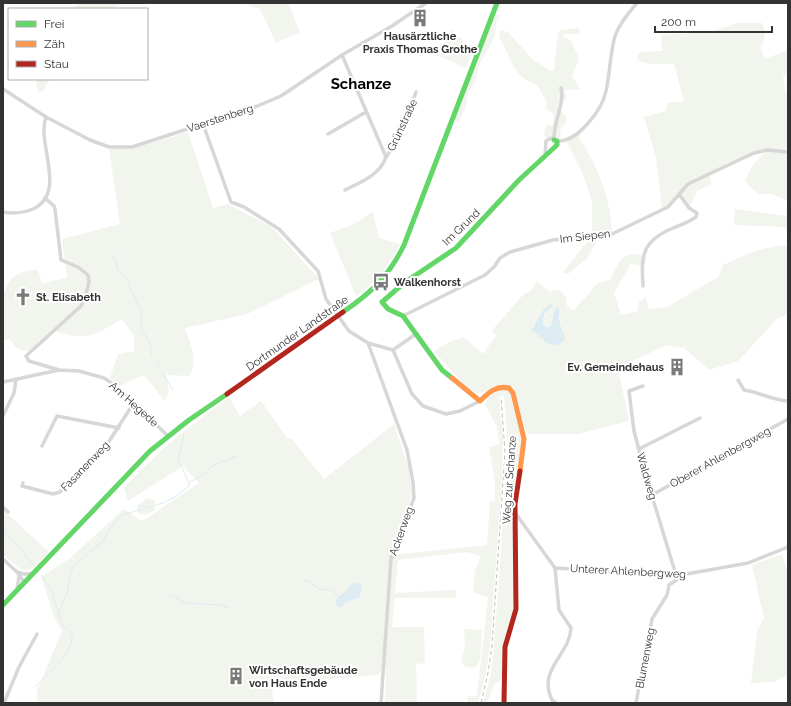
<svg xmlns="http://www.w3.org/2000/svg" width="791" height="706" viewBox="0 0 791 706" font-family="Raleway,sans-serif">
<rect width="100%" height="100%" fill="#fff"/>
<path fill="#f1f5ed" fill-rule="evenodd" d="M79 3H121L113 9H72Z
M241 3H288L300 32 276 43 260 9Z
M495 15H501L497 20 494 38 479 65 474 84 468 93 465 110 458 122 453 118Z
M737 23H762C766 32 766 39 760 47L765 59 788 50V73L783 77 786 93 788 92V201L772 194H759L748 185 745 179 753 165 766 151 754 153 710 174 711 184 697 191 689 208 679 194 668 207 662 210 656 157 644 117 666 111 667 103 684 101 674 64H652L638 61 637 56 640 52 662 51 661 35 710 32Z
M579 28 580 34H565L563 36 572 42 579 59 572 76 580 89 565 90 566 100 559 102 558 108 567 118 565 124 560 129 561 141 551 138 548 140 544 135 546 125 553 126 554 115 545 108 547 102 537 85C514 79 510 55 499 37L500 30 508 32 533 60 551 71 554 70 558 33 560 30Z
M451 30 474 50 465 68 437 55Z
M36 79H50L43 91 38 92Z
M581 130 579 138C598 166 611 199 612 234L600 235 587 258 568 274 563 272 592 236V201L582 172 566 140Z
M188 132 213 208 228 204 272 227 319 279 247 314 185 328C190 343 199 362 189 376L166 375 169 390 165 401 144 375 120 386 110 378 118 354 134 351V336L122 319C95 335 86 342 55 331 40 343 24 364 10 339L3 341V291L6 290C9 275 23 270 38 270L42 283 67 278 62 239 120 224 109 149H131Z
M788 203V230L784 227 734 225 735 209 786 216Z
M373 211 379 238 400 244C389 266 376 282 356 296L330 233 356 223Z
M788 245V314L778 318 738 361 709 370 684 348 666 345 618 368 629 421 578 434H527L512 387 503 385 478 394 465 386 434 351 449 342 464 337 483 354 497 334 492 332 494 328 521 297 531 290 537 281 550 292 558 289 566 297 567 306 573 311 597 284 611 279C619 262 621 251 643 255L642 266 631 264 614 293 621 315 637 312 639 302 646 298 649 309 667 307 718 277 723 265C744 255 764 246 788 245ZM553 305 546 311 543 321 545 325 551 327 554 311 560 312C559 323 562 331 562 342L556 345 534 333 532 326 539 319 541 313Z
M505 388 511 391 522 440 513 502 514 600 512 613 504 640 502 679 494 685 487 703H483L491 673 494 646 506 478 508 452 504 395 499 396 503 437 502 478 490 646 486 673 478 703H467L468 696H477L488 598 473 592 475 571 481 556 467 552 398 560 395 593 456 590V598H395L392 627H424L425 663 416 664 417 703H385L386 666 378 675 271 684 274 703H37V691L62 631 54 617 41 577 70 558 124 509 142 521 199 483 183 466 128 501 124 487 168 444 229 397 240 416 261 401 288 439 291 438 324 479 394 424 409 469 412 495 391 555 487 545 490 501H495V483L489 447 499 444 497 427 485 404C488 393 495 391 505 388Z
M147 498 155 501V510L146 515 137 513V506Z
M3 510 49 552C27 575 27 577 3 554Z
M782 554 788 573V675L774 682 751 683 757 631 764 618 752 565Z
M468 629 482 630 480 661 475 668 466 667 461 662 465 647 464 630Z"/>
<path fill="#ddebf3" d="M550 304 553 305 544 314 543 324 547 327 551 326 554 311 558 307C561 312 558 317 560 323 561 331 571 341 557 345L549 344 531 330 544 309Z
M358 583 362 585 359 598 348 601 341 607H337L335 602C339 594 347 593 351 584Z"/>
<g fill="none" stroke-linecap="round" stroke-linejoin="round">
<path stroke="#ddebf3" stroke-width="1" d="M112 254 116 262 118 271 126 277 141 312V328L150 344 152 355
M158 364 159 367
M162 372 173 390
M190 482 205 474 212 466 237 456
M3 529 33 564
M304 580 309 581 319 589 332 590 338 597
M171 595 186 603 220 605 229 608
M58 614 68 590V583L73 567 103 541 113 524 122 515 163 503 175 497 189 486V483L178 459 184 435
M35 687C47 675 74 652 72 635L62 625 52 592 41 574"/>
<path stroke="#d7d7d7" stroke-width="3.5" d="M342 55 386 157C380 175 361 182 345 190
M3 89 46 117 90 140 109 147H132L255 107 281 96 342 55 392 26 426 3
M203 124 231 202 244 207 279 229 318 271 326 299 349 331 368 343 393 350 412 394 423 406 446 414 460 411 480 401
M328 134 366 112
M557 141C578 142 602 110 606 91 610 73 610 54 615 36 619 25 629 12 637 3
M545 156 546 141 551 138 554 140C553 123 565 103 561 88
M386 157C393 149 395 137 399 127 405 115 412 105 416 92
M45 198 54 206 55 209 61 260 78 267 88 275 89 282 85 298 81 306 26 356 29 361 59 370
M3 212C13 214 23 213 33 209 68 192 36 144 46 117
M643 286C641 255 642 241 673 228 681 225 689 222 696 217L697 213 689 208 679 194
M403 316 485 275 494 267 500 258 510 252 553 240 612 234 668 207 688 184 754 153 767 150 788 152
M368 343 407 450 413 482 414 498 391 558 381 703
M393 350 416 334
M738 380 744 390C759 392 772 400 788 401
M3 382 59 370 79 371 104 378 116 386 168 436
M643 386 629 391 634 431 645 473 676 575
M3 416 14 393 16 379
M42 446 57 416 119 428
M639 449 700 418
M23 483 22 486 53 494 60 492 108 443 133 404
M652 495 788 419
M3 507 8 512
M516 514 555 568
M3 559 17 572 24 582
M555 568 681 575 748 563 788 547
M555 568 559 610 571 628C570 655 537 669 552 700L556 703
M17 572 24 574H33
M17 590 19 576
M4 703 19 667 37 634
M636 703 652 619 667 595 669 585 678 579 679 575"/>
<path stroke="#63d668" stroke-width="5" d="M343 312C371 293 389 276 404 245L497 3
M452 378 442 370 403 316 388 309 382 302 404 283 456 248 519 180 557 145V141L554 140
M3 605 150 451 189 420 227 394"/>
<path stroke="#ff974d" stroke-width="5" d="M452 378 480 401C488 393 496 385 509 388L513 393 524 439 520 471"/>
<path stroke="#b3261e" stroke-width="5" d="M227 394 343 312
M504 703 505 647 516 609 515 504 520 471"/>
<path stroke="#bebebe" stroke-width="1" stroke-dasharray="4 3" stroke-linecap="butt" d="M481 703 488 673 492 646 505 452 501 396"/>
</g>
<defs>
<g id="building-bare" transform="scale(1.38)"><path d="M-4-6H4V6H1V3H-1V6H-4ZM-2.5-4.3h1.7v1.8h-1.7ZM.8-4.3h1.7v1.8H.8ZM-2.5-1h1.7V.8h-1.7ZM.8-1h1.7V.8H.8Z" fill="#7a7a7a" stroke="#fff" stroke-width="2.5" paint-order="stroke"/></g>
<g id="bus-bare" transform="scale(1.38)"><path d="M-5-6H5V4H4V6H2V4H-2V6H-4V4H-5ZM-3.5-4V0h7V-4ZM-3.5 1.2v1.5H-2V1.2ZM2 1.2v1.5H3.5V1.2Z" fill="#7a7a7a" stroke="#fff" stroke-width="2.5" paint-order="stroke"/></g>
<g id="church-bare" transform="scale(1.38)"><path d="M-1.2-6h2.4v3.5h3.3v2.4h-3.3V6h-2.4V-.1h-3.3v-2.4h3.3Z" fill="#7a7a7a" stroke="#fff" stroke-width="2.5" paint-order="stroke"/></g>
</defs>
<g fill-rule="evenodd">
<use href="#building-bare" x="420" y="18"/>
<use href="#bus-bare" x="381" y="282"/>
<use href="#church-bare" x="23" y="297"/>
<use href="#building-bare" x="677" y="367"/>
<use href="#building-bare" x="236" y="676"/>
</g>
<g text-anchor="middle" stroke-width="4" stroke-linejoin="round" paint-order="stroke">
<g font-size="11" font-weight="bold" fill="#333" stroke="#fff" text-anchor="start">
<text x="420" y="40" text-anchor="middle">Hausärztliche<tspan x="420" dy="13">Praxis Thomas Grothe</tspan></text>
<text x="394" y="286">Walkenhorst</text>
<text x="36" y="301">St. Elisabeth</text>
<text x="664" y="371" text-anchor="end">Ev. Gemeindehaus</text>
<text x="249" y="674">Wirtschaftsgebäude<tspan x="249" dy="13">von Haus Ende</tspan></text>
</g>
<g font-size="11" fill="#333" stroke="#fff">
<text transform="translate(220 118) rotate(-18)" y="4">Vaerstenberg</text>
<text transform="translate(402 125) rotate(-65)" y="4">Grünstraße</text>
<text transform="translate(461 227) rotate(-44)" y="4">Im Grund</text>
<text transform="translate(585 236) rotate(-7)" y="4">Im Siepen</text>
<text transform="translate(297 333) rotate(-35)" y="4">Dortmunder Landstraße</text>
<text transform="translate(134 404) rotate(42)" y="4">Am Hegede</text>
<text transform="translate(720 457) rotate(-29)" y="4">Oberer Ahlenbergweg</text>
<text transform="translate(85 466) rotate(-46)" y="4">Fasanenweg</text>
<text transform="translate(647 476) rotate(74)" y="4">Waldweg</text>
<text transform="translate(509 480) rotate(-86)" y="4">Weg zur Schanze</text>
<text transform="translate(401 531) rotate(-70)" y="4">Ackerweg</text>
<text transform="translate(628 571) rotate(3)" y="4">Unterer Ahlenbergweg</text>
<text transform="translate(645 658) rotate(-79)" y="4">Blumenweg</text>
</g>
<g font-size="15" font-weight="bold" fill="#000" stroke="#fff">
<text x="361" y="89">Schanze</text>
</g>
</g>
<rect width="791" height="706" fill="none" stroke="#333333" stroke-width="8"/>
<rect x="8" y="8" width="140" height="72" fill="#ffffff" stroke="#adadad"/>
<rect x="16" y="21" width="20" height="6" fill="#63d668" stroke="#adadad"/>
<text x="44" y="28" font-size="12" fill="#333333">Frei</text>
<rect x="16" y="41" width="20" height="6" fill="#ff974d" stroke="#adadad"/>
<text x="44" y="48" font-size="12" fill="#333333">Zäh</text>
<rect x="16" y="61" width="20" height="6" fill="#b3261e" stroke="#adadad"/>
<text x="44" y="68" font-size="12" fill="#333333">Stau</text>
<path d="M655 26v6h117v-6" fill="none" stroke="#333333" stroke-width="2"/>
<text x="661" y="26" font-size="12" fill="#333333" stroke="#ffffff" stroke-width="3" paint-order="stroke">200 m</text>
</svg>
